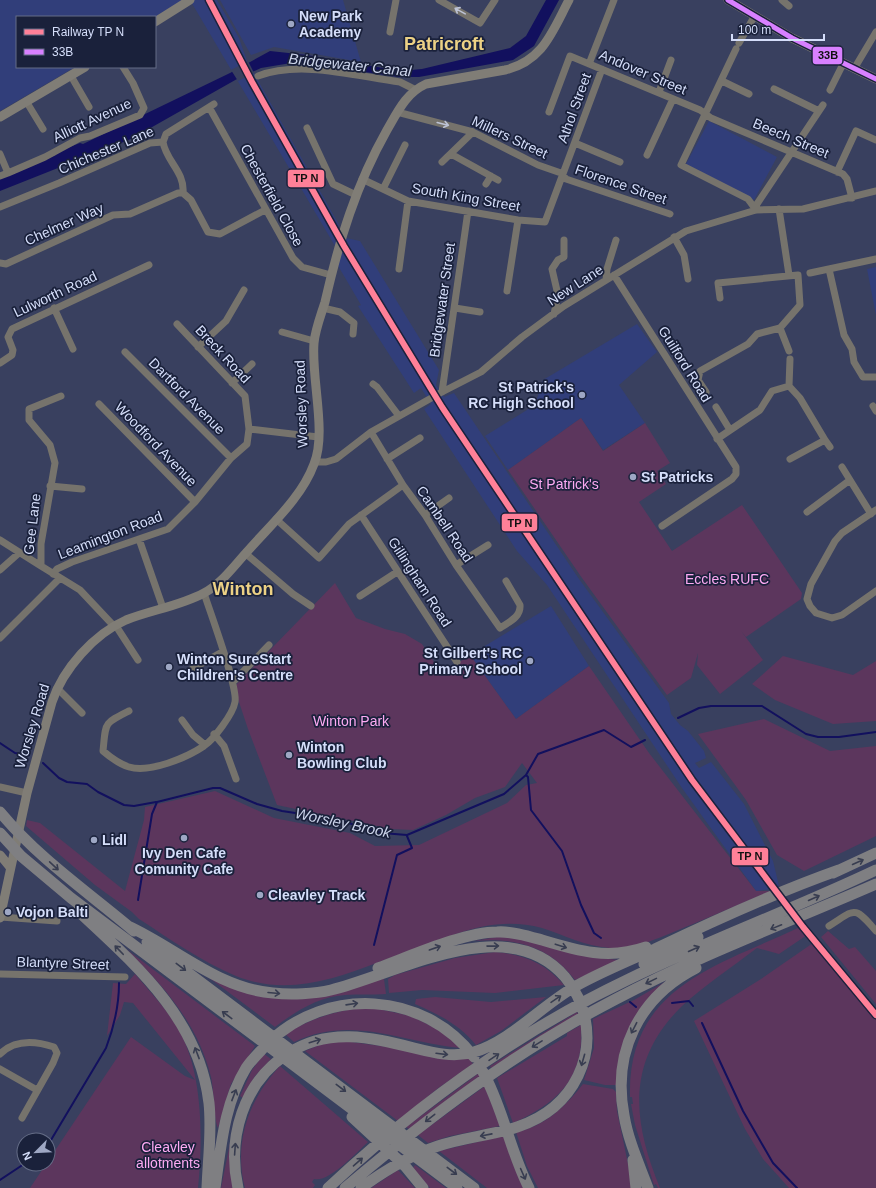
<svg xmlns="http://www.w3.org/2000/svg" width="876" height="1188" viewBox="0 0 876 1188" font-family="Helvetica,sans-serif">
<rect width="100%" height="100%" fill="#39405f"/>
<path fill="#313e7a" d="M0 0H184L155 17H17V67H75L0 111Z
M190 0H217L239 38 247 61 339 225 335 246Z
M220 0H343L361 62 274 47 251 55Z
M709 121 777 157 754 200 686 164Z
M346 238 360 241 439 370 436 385 444 397 454 393 579 579 669 703 671 714 680 725 688 731 704 751 706 758 695 763 699 768 711 762 744 804 773 861 779 886 771 889 756 891 682 788 547 585 517 551 424 409 431 404 421 388 414 393 358 306 361 305 337 264Z
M876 267V315L867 269Z
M637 324 657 352 619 385 645 423 603 450 581 418 508 470 485 436 535 405 543 380Z
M551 606 589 666 516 719 470 655Z"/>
<path fill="#5c365d" d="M581 418 603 451 645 423 670 463 657 471 666 484 639 502 672 551 742 505 802 593 801 599 746 637 741 631 763 660 720 694 697 665 698 653 691 678 667 695 582 578 508 470Z
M335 583 356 618 385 629 405 634 422 644 442 674 470 655 516 719 589 666 649 753 756 891H771C745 902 719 913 693 924 667 934 638 950 609 948 585 946 564 935 542 928 512 920 485 924 456 934 431 943 405 953 379 962 332 980 286 996 236 976 202 962 170 939 139 919L132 912 95 885 26 826 27 820 40 823 125 891 144 820 145 807 215 791 274 818 350 833 375 846 419 845 507 803 526 785 537 783 522 763 505 787 475 798 446 815 413 830 391 829 277 805 248 729 234 687Z
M783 656 853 675 876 661V721L833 724 775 700 752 684Z
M764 719 830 751 876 746V836L804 871 777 855 746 800 698 734Z
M800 927 807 935 779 954 757 948C732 967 705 985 682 1006 626 1061 632 1120 660 1188H658L656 1184 654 1185 635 1125 631 1104H633L632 1097H630C627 986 718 966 800 927Z
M828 931 849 949 855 947 876 971V1004L821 937Z
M508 935 591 957 619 960 575 980C550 947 515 937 474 941Z
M813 943 876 1019V1188H789L763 1159 745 1129 694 1021 761 979Z
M126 949 255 1046 231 1084 218 1128C214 1121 214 1089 211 1077 198 1024 164 986 126 949Z
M495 952C523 954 545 963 564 985L495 993 422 990 389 993 388 979 395 975 455 958Z
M135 974C150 992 169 1011 180 1032 203 1075 203 1140 198 1188H30L131 1037 185 1076 195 1080 133 1003 124 1002 120 1015 107 1036 113 983 126 984Z
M208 977 262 997 384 979 386 994C372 995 359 994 345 995 318 997 296 1011 275 1027Z
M670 979 653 996 617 1085H605L584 1080 594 1048 593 1019 634 1000Z
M435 997 491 1002 546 997 501 1031 476 1045C460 1025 438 1014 415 1004L416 999Z
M369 1007 411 1016 443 1032 461 1048C403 1043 352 1014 294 1042L285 1034C312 1018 337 1010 369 1007Z
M577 1012 578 1014 491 1068 490 1066Z
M581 1025C585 1078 558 1103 513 1123L497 1078 567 1036V1033Z
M344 1041 469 1058 473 1064 437 1089 398 1121 305 1051 322 1044Z
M264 1054 271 1059 255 1076 243 1098 240 1096 252 1070Z
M280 1066 368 1142C357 1152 329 1183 314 1179L312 1182 315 1185 313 1188H245C233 1143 249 1099 280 1066Z
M479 1073 480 1076 409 1129 406 1127Z
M583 1084 613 1089 616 1092 617 1111 633 1188H538L527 1166 516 1132C544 1127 566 1106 583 1084Z
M485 1086 500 1126 450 1136 428 1143 418 1135Z
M503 1136 526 1188H487L439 1151Z
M230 1143V1161L233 1188H221Z
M415 1165 446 1188H430L413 1168Z
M398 1170 415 1188H371Z"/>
<path fill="#12105e" d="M546 0H559L534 46 513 60 419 77H399L297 62 261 68 237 79 131 139 0 191V179L56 155 57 152 80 143 83 144 230 73 270 51 307 55 389 69 411 70 422 69 510 48 526 36Z"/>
<path fill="#39405f" d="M248 61 254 73 238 81 231 70Z"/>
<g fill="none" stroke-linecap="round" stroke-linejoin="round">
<path stroke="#12105e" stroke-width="2" d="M678 718 699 708 711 706H762L806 734 818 737H839L876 732
M0 743 15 753 29 755
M43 763 59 778 67 782 87 784 98 792 124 805 134 806 156 802
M526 775 528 777 531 810 562 851 581 905 594 933 601 938
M138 900 152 814 157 802 213 788H220L257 804 282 811 335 819 382 833 407 835 504 794 526 775 538 754 604 730 631 747 645 740
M374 945 397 855 412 848 407 836
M630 1002 636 1007
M672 1003 689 1001 693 1006
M702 1023 743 1111 773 1163 797 1188
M48 1145 106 1048C114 1027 119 1006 119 983
M0 1180 24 1164"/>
<path stroke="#76736c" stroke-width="7" d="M439 0 480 23 495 0
M782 0 789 6
M390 32 396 0
M739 43 754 17
M736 49 681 165 748 199 756 210
M589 64 614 0
M854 69 876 32
M71 76 89 107
M258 76C301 60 355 76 400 82L414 89
M722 81 749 94
M774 89 819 111
M830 90 843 64
M659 92 671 60
M26 101 43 129
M209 107 293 258 302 267 331 275
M397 112 473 132 538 165 561 173 566 179 670 214
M549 112 570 56 700 110 711 118 843 174 847 179 852 198
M307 128 333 184 356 195
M163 142C166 161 185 172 183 193L191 200 208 232 220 234 265 210
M575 143 620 162
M0 154 8 173 45 157 80 138 90 136 140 115 144 108 133 83 123 67
M451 154 498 180
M647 155 673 99
M442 162 473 132
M837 172 856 131 876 140
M0 176 8 173
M362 179 408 201 518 220 545 222 602 69
M486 184 491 176
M383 189 405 145
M0 207 59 183 150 143 163 142 166 134 214 104
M755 207 823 105
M779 209 789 275
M674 237 684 255 688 279
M0 263 6 264 113 215 130 214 178 193H183
M399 269 408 201
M829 269 844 335 852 349 854 362 863 377H876
M810 273 876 259
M614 275 736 467V474L732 479 662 526
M606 280 607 269 616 240
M507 291 518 220
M54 308 73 349
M323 308 340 312 354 323 353 334
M455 308 480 312
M554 314 558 295 552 269 558 260 564 257V240
M780 328 789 351
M282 332 314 341
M198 347 226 321 244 290
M125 352 231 458
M0 363 12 355 13 350 8 337 12 329 149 265
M232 383 252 364
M373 384 377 387 399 416
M789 386 790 359
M442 392 468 211
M706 392 698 380 700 371 748 344 757 334 780 328 800 305 798 275 718 283 720 298
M61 396 29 409V420L50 445 55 463 41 544V566L80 590 112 624 118 629 138 660
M99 404 195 502
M873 406 876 411
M716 407 730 430
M249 429 318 437
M371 432 403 485 425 515 456 565 500 628C509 622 521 617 520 605L506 581
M717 439 760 410 772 391 789 386 800 398 825 440 790 459
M825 440 830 447
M387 459 420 438
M315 462H326L336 459 371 432 442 392 481 372 522 337 564 306 686 231 756 210 803 209 876 191
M842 467 850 480
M50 486 82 489
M876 510 842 533 835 541 811 584 807 599 810 606 816 613 832 618 842 615 876 591
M807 512 850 480 871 514
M361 515 457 662
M425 515 449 498
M276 519 319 558 349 524 403 485
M139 539 163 608
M0 540 41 566
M245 553 293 594 311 606
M456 565 488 545
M0 570 19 553
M53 574 57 569 72 562 168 529 195 502 231 458 247 444 249 429 245 396 177 324
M360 596 397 572
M0 638 60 578
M192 669 222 652
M233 682 269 645
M57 688 82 713
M129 711C103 724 106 722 103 751 110 757 119 764 129 767 150 773 186 758 204 746 214 739 233 714 235 702 238 687 210 612 204 593
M182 720 193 735 205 745
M214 734 224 746 236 779
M0 787 27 793
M0 917 57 921
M829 926C855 910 853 904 876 931
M0 974 125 977
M0 1054C15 1039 36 1041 54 1047L57 1053 53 1063 22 1118
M0 1069 37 1090"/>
<path stroke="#807d76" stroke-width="9" d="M728 0 792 38 876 79
M155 22 190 0
M0 117 85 67
M0 855 10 867
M0 918 27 793 52 702C63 669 94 634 126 620 151 610 180 606 204 593 221 584 233 567 246 553 270 525 301 499 314 464 327 433 311 378 314 343 315 330 321 315 325 302 339 241 356 185 387 130 398 111 406 93 426 84L505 70C543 61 552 32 569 0"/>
<path stroke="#7f7f82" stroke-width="11" d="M0 812C39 859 88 892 134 931
M0 833 21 856 71 898 457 1188
M833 873 876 853
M78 911C136 965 199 1019 209 1103 212 1131 208 1160 207 1188
M128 926C176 948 219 989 273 993 290 995 315 994 331 990 399 973 508 910 565 977 579 994 587 1015 587 1038 587 1064 574 1090 554 1107 521 1135 477 1133 438 1146 411 1155 384 1171 361 1188
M147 942 474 1188
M644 964 698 937
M378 968C411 956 464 932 497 932 512 931 528 936 542 940 578 951 609 960 646 947
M483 1072C503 1108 510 1151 529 1188
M352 1117 405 1166 423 1188
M633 1160 636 1188
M215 1188C221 1147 224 1104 246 1068 252 1059 261 1051 268 1043 327 986 424 991 474 1057
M238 1188C227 1138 243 1083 287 1054 328 1027 370 1037 414 1048 434 1053 454 1058 474 1052 511 1041 542 1005 576 986 601 972 628 961 655 949 715 920 777 892 839 870
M328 1188C417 1105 518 1032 627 980 709 940 794 909 876 870
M345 1188C430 1116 516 1051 616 999 700 955 789 922 876 884
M648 1188C639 1164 628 1140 624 1115 612 1052 639 997 696 968"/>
<g stroke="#1a213b" stroke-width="8">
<path id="bus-1" d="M728 0 792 38 876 79"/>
</g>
<use href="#bus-1" stroke="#d880ff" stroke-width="5"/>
<g stroke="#1a213b" stroke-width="9">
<path id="rail-1" d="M209 0 252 82 344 246 442 407 692 780 803 927 876 1015"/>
</g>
<use href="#rail-1" stroke="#ff8098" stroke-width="6"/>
</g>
<defs><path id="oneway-shaft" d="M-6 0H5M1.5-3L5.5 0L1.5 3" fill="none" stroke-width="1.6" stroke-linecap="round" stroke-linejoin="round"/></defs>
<g stroke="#bdc3d6">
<use href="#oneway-shaft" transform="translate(460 11) rotate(-151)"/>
<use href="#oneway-shaft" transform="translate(443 124) rotate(14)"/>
</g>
<g stroke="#383d50">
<use href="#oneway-shaft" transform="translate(858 862) rotate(-24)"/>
<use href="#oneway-shaft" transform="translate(54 866) rotate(43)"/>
<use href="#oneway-shaft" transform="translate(814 898) rotate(-24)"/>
<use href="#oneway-shaft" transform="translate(776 927) rotate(158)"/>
<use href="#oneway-shaft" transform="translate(493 946) rotate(-1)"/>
<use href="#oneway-shaft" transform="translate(561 946) rotate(18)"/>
<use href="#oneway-shaft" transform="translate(435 948) rotate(-19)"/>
<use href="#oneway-shaft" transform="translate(694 949) rotate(-24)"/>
<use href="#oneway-shaft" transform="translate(119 950) rotate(-134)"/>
<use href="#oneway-shaft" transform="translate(181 967) rotate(37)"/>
<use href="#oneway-shaft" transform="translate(651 981) rotate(154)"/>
<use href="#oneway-shaft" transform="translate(274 993) rotate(5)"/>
<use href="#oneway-shaft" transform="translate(556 999) rotate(-34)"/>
<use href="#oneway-shaft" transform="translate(352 1004) rotate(-8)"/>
<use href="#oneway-shaft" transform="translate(227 1015) rotate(-143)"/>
<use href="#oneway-shaft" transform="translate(634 1028) rotate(117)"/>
<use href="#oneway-shaft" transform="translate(315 1041) rotate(-17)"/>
<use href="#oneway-shaft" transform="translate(537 1044) rotate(148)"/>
<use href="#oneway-shaft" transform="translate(197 1053) rotate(-111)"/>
<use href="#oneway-shaft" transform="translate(442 1054) rotate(7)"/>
<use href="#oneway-shaft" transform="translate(494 1057) rotate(-34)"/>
<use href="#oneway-shaft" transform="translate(583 1060) rotate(106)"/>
<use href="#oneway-shaft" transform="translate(341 1088) rotate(37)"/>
<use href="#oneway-shaft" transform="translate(234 1095) rotate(-69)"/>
<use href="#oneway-shaft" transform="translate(430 1118) rotate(142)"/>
<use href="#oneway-shaft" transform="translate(486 1135) rotate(169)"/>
<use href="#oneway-shaft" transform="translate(235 1149) rotate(-86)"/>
<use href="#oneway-shaft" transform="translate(358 1162) rotate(-41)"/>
<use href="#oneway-shaft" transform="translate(452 1171) rotate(37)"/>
<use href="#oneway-shaft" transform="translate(523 1174) rotate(66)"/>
</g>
<g fill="#9ea7c4" stroke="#1a213b" stroke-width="1.5">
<circle cx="291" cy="24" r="4"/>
<circle cx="582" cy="395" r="4"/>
<circle cx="633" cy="477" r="4"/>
<circle cx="530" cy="661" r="4"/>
<circle cx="169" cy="667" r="4"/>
<circle cx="289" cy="755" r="4"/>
<circle cx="184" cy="838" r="4"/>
<circle cx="94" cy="840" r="4"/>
<circle cx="260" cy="895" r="4"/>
<circle cx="8" cy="912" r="4"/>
</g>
<g text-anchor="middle" stroke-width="3.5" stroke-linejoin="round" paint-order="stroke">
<g font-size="14" font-weight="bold" fill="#d5defa" stroke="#1a213b" text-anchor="start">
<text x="299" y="21">New Park<tspan x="299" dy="16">Academy</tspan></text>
<text x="574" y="392" text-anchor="end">St Patrick's<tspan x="574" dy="16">RC High School</tspan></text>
<text x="641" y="482">St Patricks</text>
<text x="522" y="658" text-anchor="end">St Gilbert's RC<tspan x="522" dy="16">Primary School</tspan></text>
<text x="177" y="664">Winton SureStart<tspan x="177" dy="16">Children's Centre</tspan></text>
<text x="297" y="752">Winton<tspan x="297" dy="16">Bowling Club</tspan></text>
<text x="102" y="845">Lidl</text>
<text x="184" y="858" text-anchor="middle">Ivy Den Cafe<tspan x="184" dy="16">Comunity Cafe</tspan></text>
<text x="268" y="900">Cleavley Track</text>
<text x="16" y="917">Vojon Balti</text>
</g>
<g font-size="14" fill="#d5defa" stroke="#1a213b">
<text transform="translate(643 72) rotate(23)" y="5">Andover Street</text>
<text transform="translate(574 108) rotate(-70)" y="5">Athol Street</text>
<text transform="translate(92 120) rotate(-25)" y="5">Alliott Avenue</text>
<text transform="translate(510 137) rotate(25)" y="5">Millers Street</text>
<text transform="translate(791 138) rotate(23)" y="5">Beech Street</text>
<text transform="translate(106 150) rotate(-23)" y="5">Chichester Lane</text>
<text transform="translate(621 184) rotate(19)" y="5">Florence Street</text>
<text transform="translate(272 195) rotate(61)" y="5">Chesterfield Close</text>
<text transform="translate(466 197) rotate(10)" y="5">South King Street</text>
<text transform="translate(64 224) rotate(-24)" y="5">Chelmer Way</text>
<text transform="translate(575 285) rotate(-33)" y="5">New Lane</text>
<text transform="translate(55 294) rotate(-25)" y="5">Lulworth Road</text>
<text transform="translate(442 300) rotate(-82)" y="5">Bridgewater Street</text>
<text transform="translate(223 354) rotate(47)" y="5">Breck Road</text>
<text transform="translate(685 364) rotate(58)" y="5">Guilford Road</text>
<text transform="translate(187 396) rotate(45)" y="5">Dartford Avenue</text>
<text transform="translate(301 404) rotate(-92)" y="5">Worsley Road</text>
<text transform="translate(156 444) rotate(46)" y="5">Woodford Avenue</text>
<text transform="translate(32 524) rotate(-83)" y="5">Gee Lane</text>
<text transform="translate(445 524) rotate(56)" y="5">Cambell Road</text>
<text transform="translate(110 535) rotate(-21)" y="5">Leamington Road</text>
<text transform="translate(420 582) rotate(57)" y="5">Gillingham Road</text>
<text transform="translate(32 726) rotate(-73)" y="5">Worsley Road</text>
<text transform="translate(63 963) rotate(2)" y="5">Blantyre Street</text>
</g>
<g font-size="14" fill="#fdaaf3" stroke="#1a213b">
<text x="564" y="489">St Patrick's</text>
<text x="727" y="584">Eccles RUFC</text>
<text x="351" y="726">Winton Park</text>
<text x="168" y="1152">Cleavley<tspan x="168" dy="16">allotments</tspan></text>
</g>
<g font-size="15" font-style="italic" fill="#cbd3ea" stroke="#1a213b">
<text transform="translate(350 65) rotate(6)" y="5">Bridgewater Canal</text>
<text transform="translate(343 823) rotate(12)" y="5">Worsley Brook</text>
</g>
<g font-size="18" font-weight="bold" fill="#ecd185" stroke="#1a213b">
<text x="444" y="50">Patricroft</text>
<text x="243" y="595">Winton</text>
</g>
</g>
<g stroke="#1a213b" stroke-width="1.5">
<rect x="812" y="46" width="31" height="19" rx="4" fill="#d880ff"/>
<rect x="287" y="169" width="38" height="19" rx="4" fill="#ff8098"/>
<rect x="501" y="513" width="37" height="19" rx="4" fill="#ff8098"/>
<rect x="731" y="847" width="38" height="19" rx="4" fill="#ff8098"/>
</g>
<g font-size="11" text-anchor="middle" font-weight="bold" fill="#111">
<text x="828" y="59">33B</text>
<text x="306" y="182">TP N</text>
<text x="520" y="527">TP N</text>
<text x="750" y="860">TP N</text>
</g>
<rect x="16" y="16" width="140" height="52" fill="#1a213b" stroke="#656d87"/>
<rect x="24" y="29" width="20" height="6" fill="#ff8098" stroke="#656d87"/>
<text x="52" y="36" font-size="12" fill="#d5defa">Railway TP N</text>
<rect x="24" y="49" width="20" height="6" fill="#d880ff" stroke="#656d87"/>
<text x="52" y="56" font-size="12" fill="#d5defa">33B</text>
<g transform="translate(36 1152) rotate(246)"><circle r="19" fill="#1a213b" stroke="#656d87"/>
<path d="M0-3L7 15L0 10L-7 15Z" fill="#9ea7c4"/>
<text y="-6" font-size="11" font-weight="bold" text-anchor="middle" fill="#d5defa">N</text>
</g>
<path d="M732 34v6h92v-6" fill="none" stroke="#d5defa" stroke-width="2"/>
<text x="738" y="34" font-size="12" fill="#d5defa" stroke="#1a213b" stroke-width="3" paint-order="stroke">100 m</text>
</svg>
